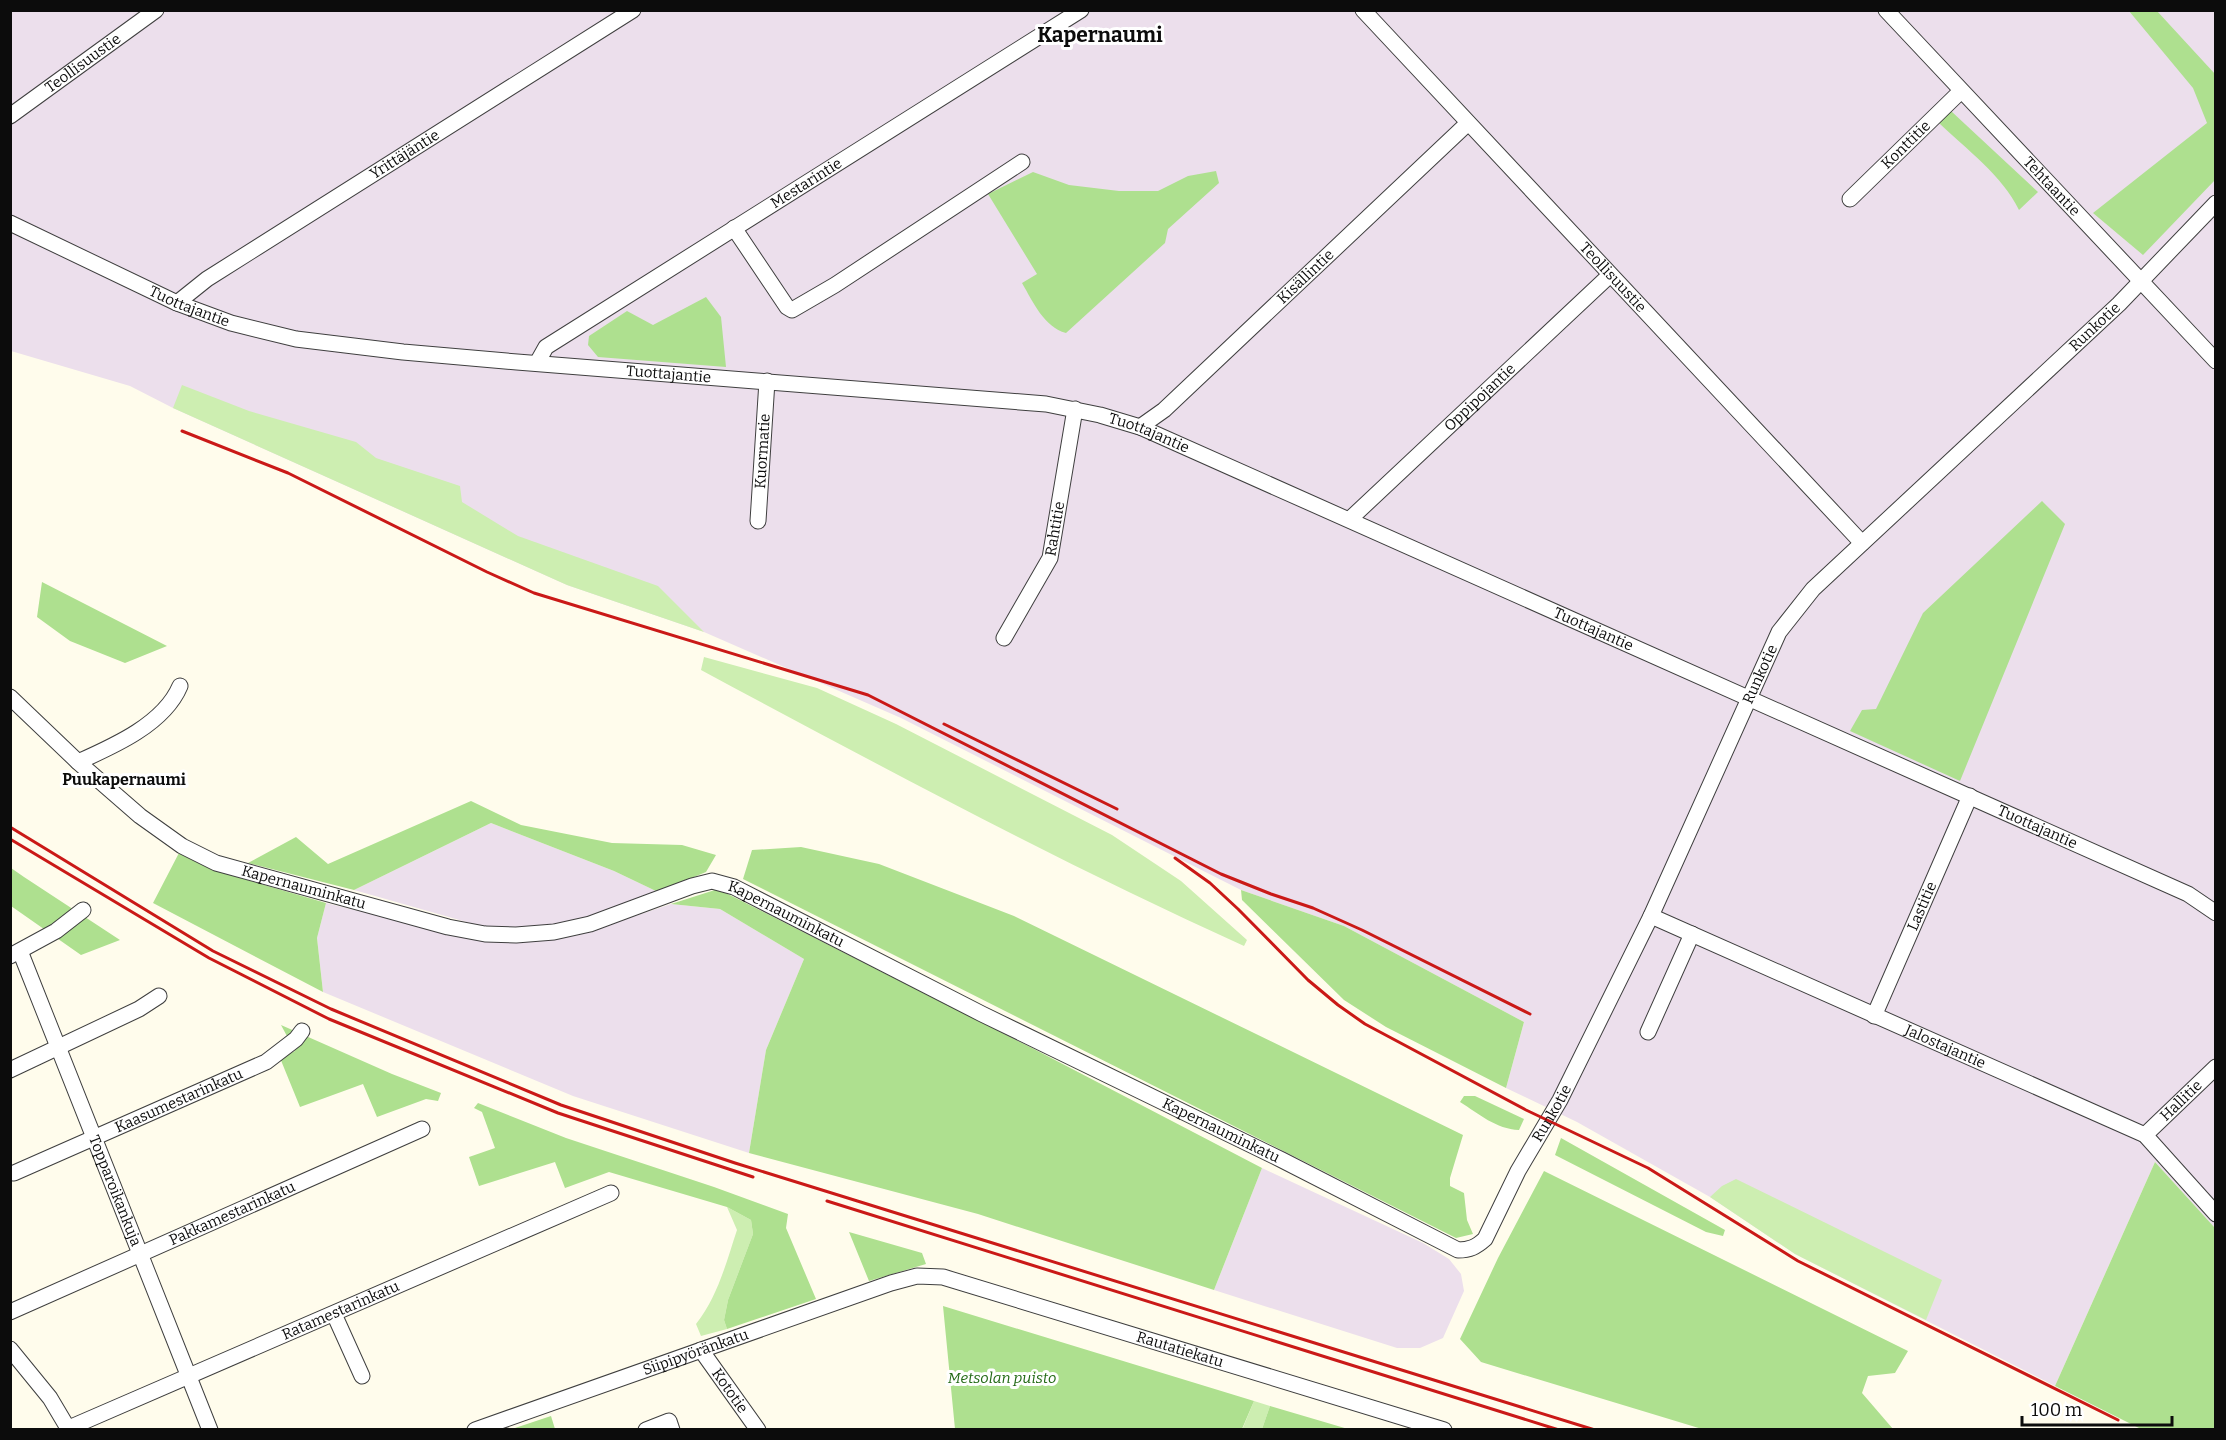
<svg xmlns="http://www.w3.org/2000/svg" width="2226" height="1440" viewBox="0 0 2226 1440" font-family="Bitter,serif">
<rect width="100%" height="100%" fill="#fffcec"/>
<path fill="#ecdfec" d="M10 11H2215V1228L2155 1162 2055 1386 1795 1254 1710 1197 1577 1122 1506 1088 1524 1022 1344 926 1241 890 901 718 704 632 567 585 173 408 130 386 11 351Z
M491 823 614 871 658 892 588 918 548 926 515 928 484 927 354 890Z
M326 903 478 940H549L578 935 671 904 720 909 804 959 766 1050 749 1153 573 1096 323 992 317 938Z
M1262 1168 1423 1243 1449 1259 1461 1274 1464 1291 1443 1338 1420 1348H1397L1214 1290Z"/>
<path fill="#cdeeb1" d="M182 385 249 411 356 442 376 458 460 486 462 502 518 536 658 586 704 632 567 585 173 408Z
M704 657 817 688 896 724 1112 835 1181 881 1247 940 1244 946C1059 862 880 766 701 670Z
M1736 1179 1942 1280 1926 1320 1795 1254 1710 1197 1722 1186Z
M727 1207 751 1220 753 1234 728 1300 724 1320 727 1329 701 1336 696 1324C718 1296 726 1263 737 1230Z
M1254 1401 1270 1406 1262 1429 1242 1430Z"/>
<path fill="#aee08f" d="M2129 11H2157L2215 74V180L2143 255 2093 213 2207 123 2193 88Z
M1951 111 2038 192 2019 210C2002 175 1967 150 1939 123Z
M1216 171 1219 183 1168 229 1165 243 1066 333C1044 327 1033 302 1022 283L1037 274 988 194 1033 172 1069 185 1119 191H1158L1188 176Z
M706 297 721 317 726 367 598 357 588 345 589 336 627 311 653 325Z
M2042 501 2065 524 1960 781 1850 731 1862 710 1876 709 1923 613Z
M42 582 167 646 125 663 70 641 37 617Z
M471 801 521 825 612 843 682 845 716 855 706 872 658 892 614 871 491 823 354 890 248 863 296 837 328 864Z
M801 847 879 864 1014 916 1463 1135 1450 1178V1186L1464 1193 1467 1220 1473 1234 1456 1238 743 879 752 850Z
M180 851 227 874 326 903 317 938 323 992 153 903Z
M11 868 24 877 120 940 81 955 11 906Z
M718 889 1032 1048 1262 1168 1214 1290 978 1214 749 1153 766 1050 804 959 720 909 671 904Z
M1241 890 1344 926 1524 1022 1506 1088 1386 1027 1344 1000 1242 900Z
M281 1025 392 1074 441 1093 438 1101 426 1099 377 1117 363 1084 300 1107 280 1058 295 1051Z
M1464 1096H1475L1524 1119 1519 1130C1496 1129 1479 1114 1460 1102Z
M478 1103 566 1138 714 1187 788 1214 786 1228 816 1299 727 1329 724 1320 728 1300 753 1234 751 1220 727 1207 609 1172 565 1188 555 1162 479 1186 469 1157 495 1148 482 1112 474 1108Z
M1561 1138 1725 1230 1723 1236 1706 1232 1555 1155Z
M2155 1162 2215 1228V1429H2141L2055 1386Z
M1544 1171 1908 1351 1895 1373 1868 1376 1862 1393 1893 1429H1702L1481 1362 1460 1339 1498 1258Z
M849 1232 922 1253 926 1264 869 1281Z
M943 1306 1254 1401 1242 1429H955Z
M1270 1406 1348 1429H1262Z
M551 1416 555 1429H512Z"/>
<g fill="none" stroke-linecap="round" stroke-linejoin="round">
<g stroke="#3f3f3f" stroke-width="17">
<g id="minor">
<path id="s1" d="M1363 10 1862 543"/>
<path id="s2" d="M1886 10 2216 361"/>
<path id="s3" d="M10 116 156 10"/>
<path id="s4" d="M1850 199 1961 91"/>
<path id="s5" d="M10 223 177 303 231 323 296 339 403 352 517 362 1046 404 1100 415 1140 427 2188 894 2216 913"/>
<path d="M734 228 787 307 792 310 835 285 1022 162"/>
<path id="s6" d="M177 303 207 279 633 10"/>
<path id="s7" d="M537 363 546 347 1081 10"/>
<path id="s8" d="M1140 427 1164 410 1468 123"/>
<path id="s9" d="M1350 519 1610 275"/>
<path id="s10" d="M758 521 767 381"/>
<path id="s11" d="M1004 638 1050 558 1075 409"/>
<path id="s12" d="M10 697 78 762 140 816 182 846 216 863 448 927 485 934 516 935 554 932 590 924 692 886 712 881 734 887 982 1014 1282 1160 1458 1250C1470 1250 1476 1247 1485 1239L1518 1171 1560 1100 1651 916 1779 632 1813 589 2119 304 2216 203"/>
<path d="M78 762C114 746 164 724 180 686"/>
<path id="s13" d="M1651 916 2145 1135 2216 1214"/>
<path id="s14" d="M20 951 210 1430"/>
<path d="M10 956 56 931 83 910"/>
<path id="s15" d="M1874 1016 1970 796"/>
<path d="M1648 1032 1692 934"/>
<path d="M10 1070 139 1009 159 996"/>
<path id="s16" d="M2145 1135 2216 1067"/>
<path id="s17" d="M14 1173 266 1062 296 1039 302 1031"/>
<path id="s18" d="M10 1312 422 1129"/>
<path d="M334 1314 362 1376"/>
<path d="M10 1349 50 1398 69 1430"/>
<path id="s19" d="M701 1350 758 1430"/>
<path id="s20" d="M69 1428 611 1193"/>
<path id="s21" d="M475 1430 891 1283 917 1276 943 1277 1444 1430"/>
<path d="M646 1430 669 1421 672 1430"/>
</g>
</g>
<use href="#minor" stroke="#fff" stroke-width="15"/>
<path stroke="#ca1917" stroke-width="3" d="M182 431 288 473 487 572 534 593 868 695 1221 874 1271 894 1313 908 1362 930 1530 1014
M944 724 1117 809
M10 827 213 951 331 1009 561 1105 735 1163 1595 1430
M10 839 209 958 329 1019 558 1113 753 1177
M1175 858 1210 883 1238 909 1308 980 1338 1005 1365 1024 1526 1110 1648 1168 1798 1261 2118 1420
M827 1201 1559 1430"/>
</g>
<g text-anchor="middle" stroke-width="6" stroke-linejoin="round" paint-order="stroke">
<g font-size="15" fill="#0c0c0c" stroke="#fff">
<text dy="5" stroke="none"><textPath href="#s3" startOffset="90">Teollisuustie</textPath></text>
<text dy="5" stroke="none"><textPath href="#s4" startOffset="78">Konttitie</textPath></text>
<text dy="5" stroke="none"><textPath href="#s6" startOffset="272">Yrittäjäntie</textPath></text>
<text dy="5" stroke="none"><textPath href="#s7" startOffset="326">Mestarintie</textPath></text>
<text dy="5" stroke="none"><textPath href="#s2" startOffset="242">Tehtaantie</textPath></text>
<text dy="5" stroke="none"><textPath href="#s8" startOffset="224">Kisällintie</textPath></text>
<text dy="5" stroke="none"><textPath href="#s1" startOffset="366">Teollisuustie</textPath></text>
<text dy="5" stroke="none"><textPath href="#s5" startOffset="198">Tuottajantie</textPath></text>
<text dy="5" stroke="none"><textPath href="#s12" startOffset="2757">Runkotie</textPath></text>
<text dy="5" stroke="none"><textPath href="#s5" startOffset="684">Tuottajantie</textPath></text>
<text dy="5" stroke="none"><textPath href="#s9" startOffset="178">Oppipojantie</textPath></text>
<text dy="5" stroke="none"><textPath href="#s5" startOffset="1170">Tuottajantie</textPath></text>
<text dy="5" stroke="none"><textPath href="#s10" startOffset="70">Kuormatie</textPath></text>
<text dy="5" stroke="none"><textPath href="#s11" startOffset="122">Rahtitie</textPath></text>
<text dy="5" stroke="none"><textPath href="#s5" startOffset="1656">Tuottajantie</textPath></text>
<text dy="5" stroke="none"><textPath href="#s12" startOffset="2271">Runkotie</textPath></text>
<text dy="5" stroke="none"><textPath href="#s5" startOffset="2142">Tuottajantie</textPath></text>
<text dy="5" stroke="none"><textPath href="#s12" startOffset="357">Kapernauminkatu</textPath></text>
<text dy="5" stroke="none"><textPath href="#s15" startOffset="120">Lastitie</textPath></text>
<text dy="5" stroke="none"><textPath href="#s12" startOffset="861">Kapernauminkatu</textPath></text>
<text dy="5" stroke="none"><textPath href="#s13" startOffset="322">Jalostajantie</textPath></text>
<text dy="5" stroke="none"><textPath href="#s17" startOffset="180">Kaasumestarinkatu</textPath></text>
<text dy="5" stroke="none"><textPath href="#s16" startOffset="50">Hallitie</textPath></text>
<text dy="5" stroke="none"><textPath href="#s12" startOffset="1785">Runkotie</textPath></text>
<text dy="5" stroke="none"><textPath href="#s12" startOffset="1347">Kapernauminkatu</textPath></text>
<text dy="5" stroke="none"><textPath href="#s14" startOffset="258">Topparoikankuja</textPath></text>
<text dy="5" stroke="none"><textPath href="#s18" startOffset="243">Pakkamestarinkatu</textPath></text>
<text dy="5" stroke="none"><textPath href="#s20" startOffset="296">Ratamestarinkatu</textPath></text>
<text dy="5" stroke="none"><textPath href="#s21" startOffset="742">Rautatiekatu</textPath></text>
<text dy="5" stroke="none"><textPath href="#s21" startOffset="234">Siipipyöränkatu</textPath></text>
<text dy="5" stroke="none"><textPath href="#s19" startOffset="50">Kototie</textPath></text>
</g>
<g font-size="15" font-style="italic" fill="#236a16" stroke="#fff">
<text x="1002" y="1383">Metsolan puisto</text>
</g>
<g font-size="16" font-weight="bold" fill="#0c0c0c" stroke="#fff">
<text x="124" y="785">Puukapernaumi</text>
</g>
<g font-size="21" font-weight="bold" fill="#0c0c0c" stroke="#fff">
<text x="1100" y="42">Kapernaumi</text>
</g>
</g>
<rect width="2226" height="1440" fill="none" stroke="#0c0c0c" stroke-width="24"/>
<path d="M2022 1416v9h150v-9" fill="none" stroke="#0c0c0c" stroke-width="3"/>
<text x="2031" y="1416" font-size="18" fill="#0c0c0c" stroke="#ffffff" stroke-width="4.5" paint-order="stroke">100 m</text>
</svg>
